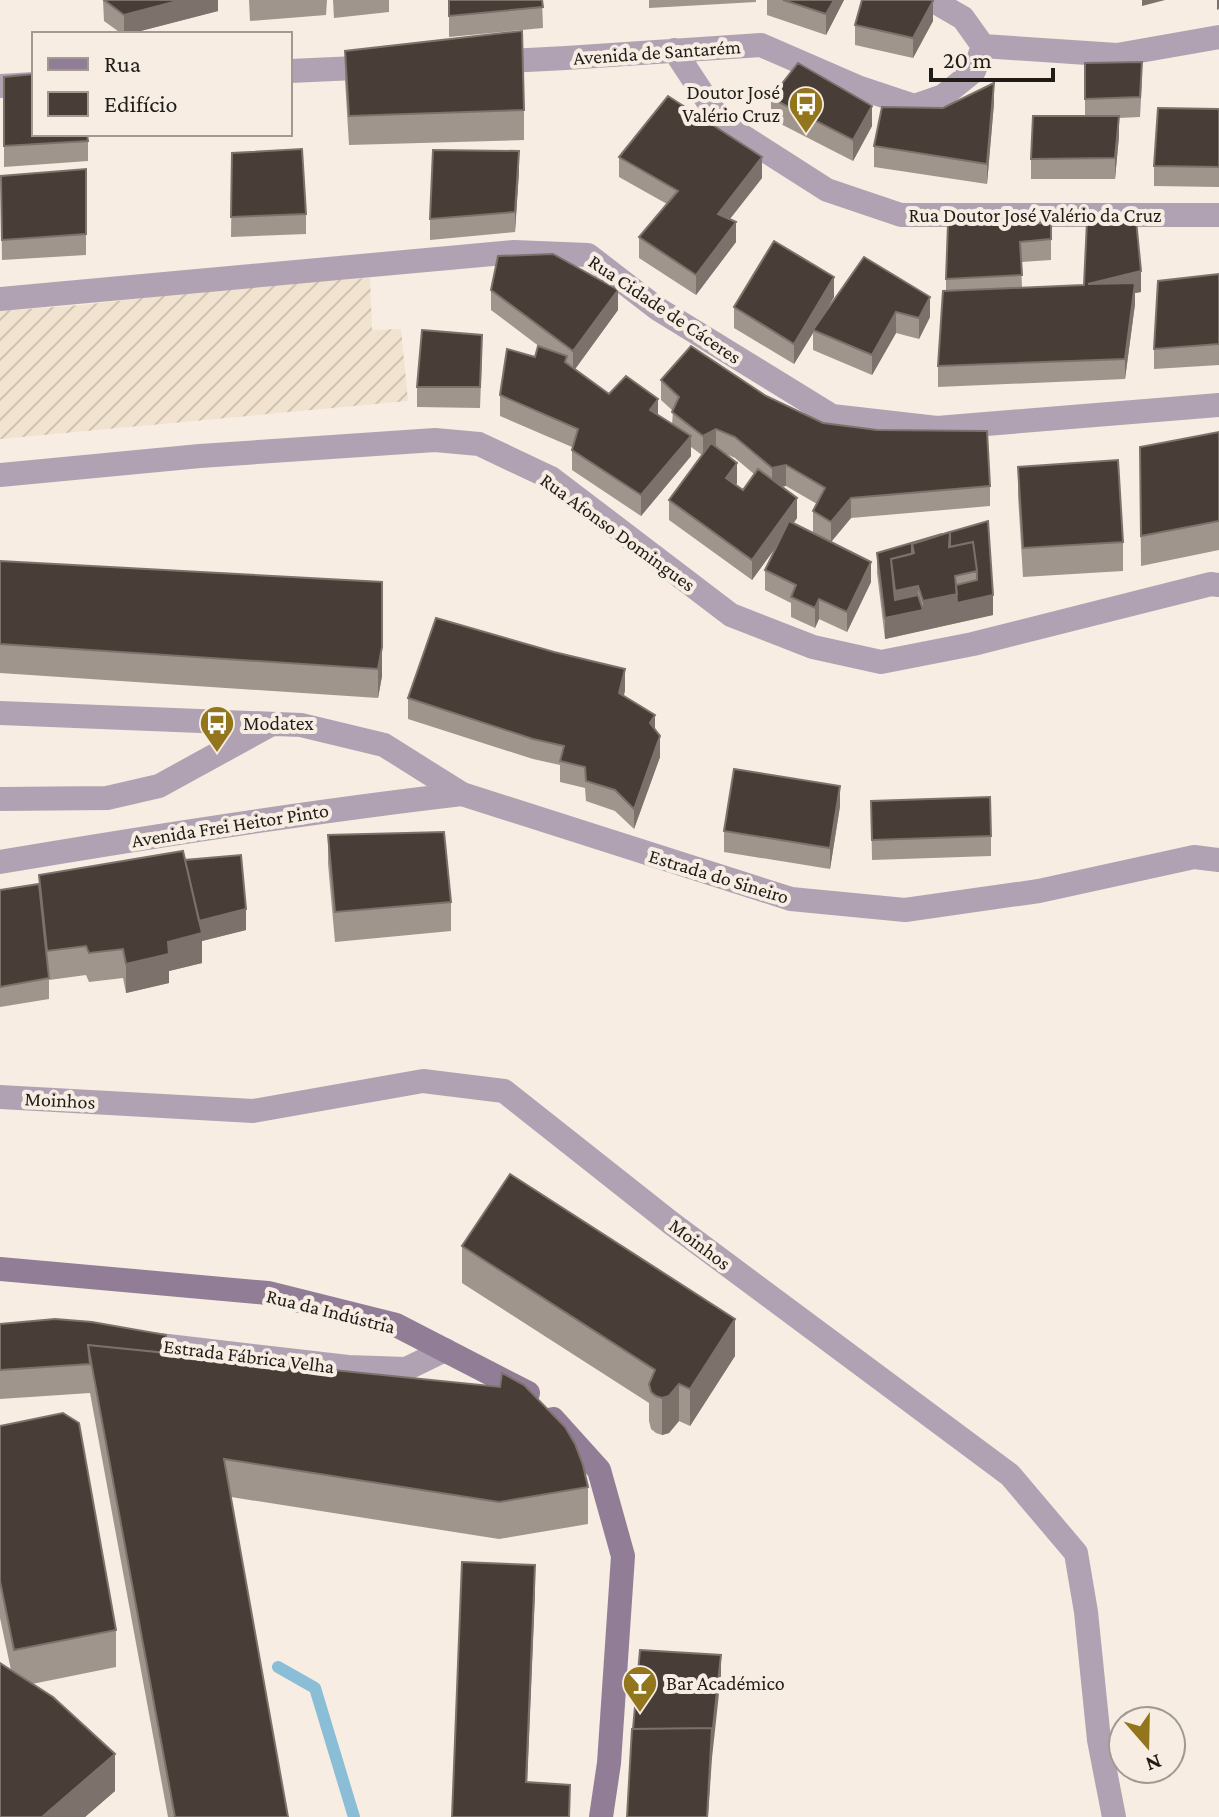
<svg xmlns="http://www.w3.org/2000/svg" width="1219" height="1817" viewBox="0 0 1219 1817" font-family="'Crimson Pro',serif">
<defs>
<pattern id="industrial-furrows" width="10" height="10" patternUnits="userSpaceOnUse" patternTransform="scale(2)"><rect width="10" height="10" fill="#f1e3d0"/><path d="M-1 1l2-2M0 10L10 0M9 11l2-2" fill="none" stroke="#cec2b2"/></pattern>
</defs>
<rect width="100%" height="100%" fill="#f7ede2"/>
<path fill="url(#industrial-furrows)" d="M370 278 372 330 401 329 408 401 0 439V311L82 305 256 285Z"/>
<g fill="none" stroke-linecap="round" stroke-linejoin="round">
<path stroke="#89bed6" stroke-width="12" d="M278 1667 315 1688 354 1817"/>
<path stroke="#b1a2b3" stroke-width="24" d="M932 0 963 18 983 46 1117 55 1219 37
M674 50 722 123 827 190 901 215H1219
M491 62 566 58 761 45 860 88 914 106 943 96 974 71 983 46
M290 71 378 67
M0 86 34 84
M0 299 514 252 588 255 658 309 832 416 937 428 1219 405
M0 475 200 456 435 440 479 444 551 478 731 615 813 647 881 662 973 644 1211 584 1219 585
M0 713 301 725 384 745 462 794 791 899 905 910 1039 891 1194 857 1219 860
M0 799 107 798 159 786 272 724
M0 862C154 836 307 812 462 794
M0 1097 253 1111 423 1081 504 1091 671 1223 1010 1475 1076 1553 1086 1612 1099 1740 1114 1817
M134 1342 348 1367 406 1369 445 1350"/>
<path stroke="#927d96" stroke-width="24" d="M0 1269 268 1293 396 1325 528 1393
M553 1419 599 1470 623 1556 609 1763 601 1817"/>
</g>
<path fill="#a0958d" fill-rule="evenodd" d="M103 0H218V11L129 34H122L104 21Z
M249 0H327L326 15 250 21Z
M333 0H389V12L334 18Z
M449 0H542L543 28 449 37Z
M649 0H756V2L649 8Z
M767 0H844L826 35 767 15Z
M933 21 913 58 855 45V25Z
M345 51 524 110V140L349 145 345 80Z
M1085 63 1142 82 1140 117 1119 118V136L1115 179H1031V159L1085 116Z
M4 77 88 141V161L4 167Z
M771 98 872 126 853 161 771 119Z
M994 103 987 184 874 167V146L943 108Z
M1219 109V187L1154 186V166Z
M232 153 306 214V234L231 237Z
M619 157 762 178 730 219 736 242 696 295 639 258V237L667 204 619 177Z
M86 169V255L2 260 1 176Z
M519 171 515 232 430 240V219Z
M1051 223V260L1021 262 1022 287 1141 292 1135 293V304L1125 379 938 387V366L946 291V279Z
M864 257 930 317 919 339 896 333 872 375 813 350V333L794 364 734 328V307L834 297 824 314Z
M1219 274V365L1154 369V349Z
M491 290 618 310 575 369 609 394 658 416 672 425 673 411 661 400V380L766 396 823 423 990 486V506L851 518 831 542 871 582 847 632 819 619 815 628 791 617V603L765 590V570L776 547 752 580 669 520V500L702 455 691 447V456L641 516 572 470V447L500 416V395L535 357 540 347 491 310ZM724 453 735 458 754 474 743 490 736 485 737 483ZM782 486H786L817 504 813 511V532L826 540 793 524 797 518Z
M482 356 480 408 417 407V387Z
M1219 432V550L1141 566 1140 447Z
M1018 467 1123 542V571L1023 577 1018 496Z
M988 521 993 615 885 639 877 573V553Z
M0 561 382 582V676L378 698 0 673Z
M625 690 624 696 655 730 660 757 634 829 615 811 586 801 585 788 560 782V765L533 759 408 719V698Z
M871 801 991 836V856L872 860Z
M840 806 830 869 724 852V831Z
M328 835 451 902V931L335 942 328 864Z
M185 860 246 930 202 941V963L169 971V983L126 993 123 978 89 982 86 975 49 980V999L0 1007V890L39 884V875Z
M462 1246 735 1356 690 1426 679 1421 669 1433 662 1435 656 1433 651 1429 649 1421V1403L462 1283Z
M0 1324 166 1353 588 1487V1524L499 1539 231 1497 288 1817H168L90 1393 0 1399Z
M0 1426 116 1630V1667L32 1684 115 1791 85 1817H0L11 1670 0 1618Z"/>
<path fill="#7d726b" d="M181 0H218V11L129 34H124V15Z
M834 0H844L826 35V14Z
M1142 0H1165L1142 6Z
M1217 0H1219V9L1217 10Z
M933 1V21L913 58V38Z
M994 83V103L987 184V164Z
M872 106V126L853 161V140Z
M1119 116V136L1115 179V158Z
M519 151V171L515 232V212Z
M762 157V178L718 234V214Z
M736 222V242L696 295V275Z
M1141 271V292L1135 293V304L1125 379V359L1088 284Z
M834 277V297L814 331 813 330V333L794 364V344Z
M618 290V310L573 372V351Z
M930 297V317L919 339V318Z
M896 312V333L872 375V355Z
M658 399V420L650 410Z
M716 429V449L703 456V436Z
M691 436V456L641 516V495Z
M737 463V483L726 498V478Z
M786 465V486L772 489V468Z
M797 498V518L752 580V560Z
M851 498V518L831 542V522Z
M871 562V582L847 632V612Z
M918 586V611L923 610V601L957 594 993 595V615L885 639V618L895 616V591Z
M819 599V619L815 628V608Z
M382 647V676L378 698V669Z
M625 669V690L619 714V693Z
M655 715V735L650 723Z
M660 736V757L634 829V809Z
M840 786V806L830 869V848Z
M246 909V930L202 941V963L169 971V983L126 993V964L168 942 197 922Z
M735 1319V1356L690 1426V1389Z
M679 1384V1421L669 1433 662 1435V1398Z
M535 1565V1594L526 1812V1782Z
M721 1655V1675L712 1758V1737Z
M712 1728V1758L708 1817H707Z
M115 1754V1791L85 1817H42Z"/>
<path fill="#493d38" stroke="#7d726b" stroke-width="2" d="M104 0H181L124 15Z
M449 0H542L543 7 449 16Z
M783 0H834L826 14Z
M862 0H931L933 1 913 38 855 25Z
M522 31 524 110 349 116 345 51Z
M1142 62 1140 97 1085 99V63Z
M798 63 872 106 853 140 771 98Z
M34 74V134H87L88 141 4 146V77Z
M994 83 987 164 874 146 882 107 943 108Z
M668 96 762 157 718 214 736 222 696 275 639 237 678 191 619 157Z
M1158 108 1219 109V167L1154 166Z
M1033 116H1119L1115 158 1031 159Z
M302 149 306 214 231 217 232 153Z
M433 150 519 151 515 212 430 219Z
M86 169V234L2 240 1 176Z
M1136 220 1141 271 1088 284 1135 283 1125 359 938 366 943 291 1084 285 1087 221Z
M1051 223V239L1020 242 1022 275 946 279 948 224Z
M774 241 834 277 794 344 734 307Z
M553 254 618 290 573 351 491 290 498 256Z
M864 257 930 297 919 318 896 312 872 355 813 330Z
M1219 274V344L1154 349 1158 281Z
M422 330 482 335 480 387H417Z
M538 346 567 356 565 362 609 394 626 376 658 399 650 410 691 436 641 495 572 450 578 429 500 395 507 349 535 357Z
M691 346 766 396 823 423 877 430 987 431 990 486 851 498 831 522 813 511 825 488 786 465 772 468 735 437 716 429 703 436 672 412 679 397 661 380Z
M1219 432V521L1141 536 1140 447Z
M711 443 737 463 726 478 743 490 758 469 797 498 752 560 669 500Z
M1118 460 1123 542 1023 548 1018 467Z
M789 521 871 562 847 612 819 599 815 608 791 597 796 585 765 570Z
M988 521 993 595 957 603 956 585 977 580V571L973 542 950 547V532Z
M950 532 949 547 973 542 977 571 955 576 957 594 923 601 918 586 895 591 891 559 914 553 912 544Z
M942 534 912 544V554L891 559 895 600 918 595 923 610 885 618 877 553Z
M0 561 382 582V647L378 669 0 644Z
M436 618 554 652 625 669 619 693 655 715 650 723 660 736 634 809 615 790 586 781 585 767 560 761 564 746 533 739 408 698Z
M734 769 840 786 830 848 724 831Z
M990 797 991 836 872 840 871 801Z
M444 832 451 902 335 912 328 835Z
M183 851 202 933 168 942 169 954 126 964 123 949 89 953 86 946 47 951 39 875Z
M241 855 246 909 199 921 185 860Z
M39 884 49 978 0 987V890Z
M510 1174 735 1319 690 1389 679 1384 669 1396 662 1398 656 1396 651 1392 649 1384 655 1370 462 1246Z
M55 1319 92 1322 166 1335 165 1353 88 1345 90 1364 0 1370V1324Z
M88 1345 500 1387 502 1373 524 1385 565 1427 575 1444 583 1465 588 1487 499 1502 224 1459 288 1817H175Z
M63 1413 79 1423 116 1630 14 1650 0 1581V1426Z
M462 1562 535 1565 526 1782 570 1785 569 1817H452Z
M640 1650 721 1655 712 1737V1728L633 1729Z
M0 1663 53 1697 115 1754 42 1817H0Z
M712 1728 707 1817H627L632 1729Z"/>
<defs>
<g id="bus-pin" transform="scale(1.8)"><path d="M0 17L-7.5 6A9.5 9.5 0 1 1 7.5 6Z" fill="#92751c" stroke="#f7ede2"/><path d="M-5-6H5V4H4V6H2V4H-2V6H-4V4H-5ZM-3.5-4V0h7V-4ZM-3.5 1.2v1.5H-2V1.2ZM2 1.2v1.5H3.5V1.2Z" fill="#fff"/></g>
<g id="bar-pin" transform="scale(1.8)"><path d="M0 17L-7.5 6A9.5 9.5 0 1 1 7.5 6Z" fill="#92751c" stroke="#f7ede2"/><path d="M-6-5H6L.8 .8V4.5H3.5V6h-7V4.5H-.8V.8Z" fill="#fff"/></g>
</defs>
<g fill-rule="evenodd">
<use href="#bus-pin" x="806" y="104"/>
<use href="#bus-pin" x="217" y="723"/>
<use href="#bar-pin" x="640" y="1683"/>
</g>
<g text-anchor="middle" stroke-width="8" stroke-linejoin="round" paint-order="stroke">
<g font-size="20" fill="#201d19" stroke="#f7ede2">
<text transform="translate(657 52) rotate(-4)" y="7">Avenida de Santarém</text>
<text x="1035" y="222">Rua Doutor José Valério da Cruz</text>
<text transform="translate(665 309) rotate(34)" y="7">Rua Cidade de Cáceres</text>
<text transform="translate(618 532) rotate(36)" y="7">Rua Afonso Domingues</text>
<text transform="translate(230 825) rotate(-9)" y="7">Avenida Frei Heitor Pinto</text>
<text transform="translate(719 876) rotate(17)" y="7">Estrada do Sineiro</text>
<text transform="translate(60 1100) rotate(3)" y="7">Moinhos</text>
<text transform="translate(700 1244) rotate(37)" y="7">Moinhos</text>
<text transform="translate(331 1311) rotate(14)" y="7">Rua da Indústria</text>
<text transform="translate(249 1356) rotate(7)" y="7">Estrada Fábrica Velha</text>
</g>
<g font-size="20" fill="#201d19" stroke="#f7ede2" text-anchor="start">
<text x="780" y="99" text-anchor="end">Doutor José<tspan x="780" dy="23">Valério Cruz</tspan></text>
<text x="243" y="730">Modatex</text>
<text x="666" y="1690">Bar Académico</text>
</g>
</g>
<rect x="32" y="32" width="260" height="104" fill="#f7ede2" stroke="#a19a92" stroke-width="2"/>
<rect x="48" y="58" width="40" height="12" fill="#927d96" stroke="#a19a92" stroke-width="2"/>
<text x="104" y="72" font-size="24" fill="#201d19">Rua</text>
<rect x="48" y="92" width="40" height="24" fill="#493d38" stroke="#a19a92" stroke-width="2"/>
<text x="104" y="112" font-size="24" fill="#201d19">Edifício</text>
<g transform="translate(1147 1745) rotate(160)"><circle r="38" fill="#f7ede2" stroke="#a19a92" stroke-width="2"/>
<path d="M0-6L14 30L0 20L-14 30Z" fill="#92751c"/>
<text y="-12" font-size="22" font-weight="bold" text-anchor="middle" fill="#201d19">N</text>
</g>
<path d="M931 68v12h122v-12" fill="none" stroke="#201d19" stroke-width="4"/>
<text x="943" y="68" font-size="24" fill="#201d19" stroke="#f7ede2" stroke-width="6" paint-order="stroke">20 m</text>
</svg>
